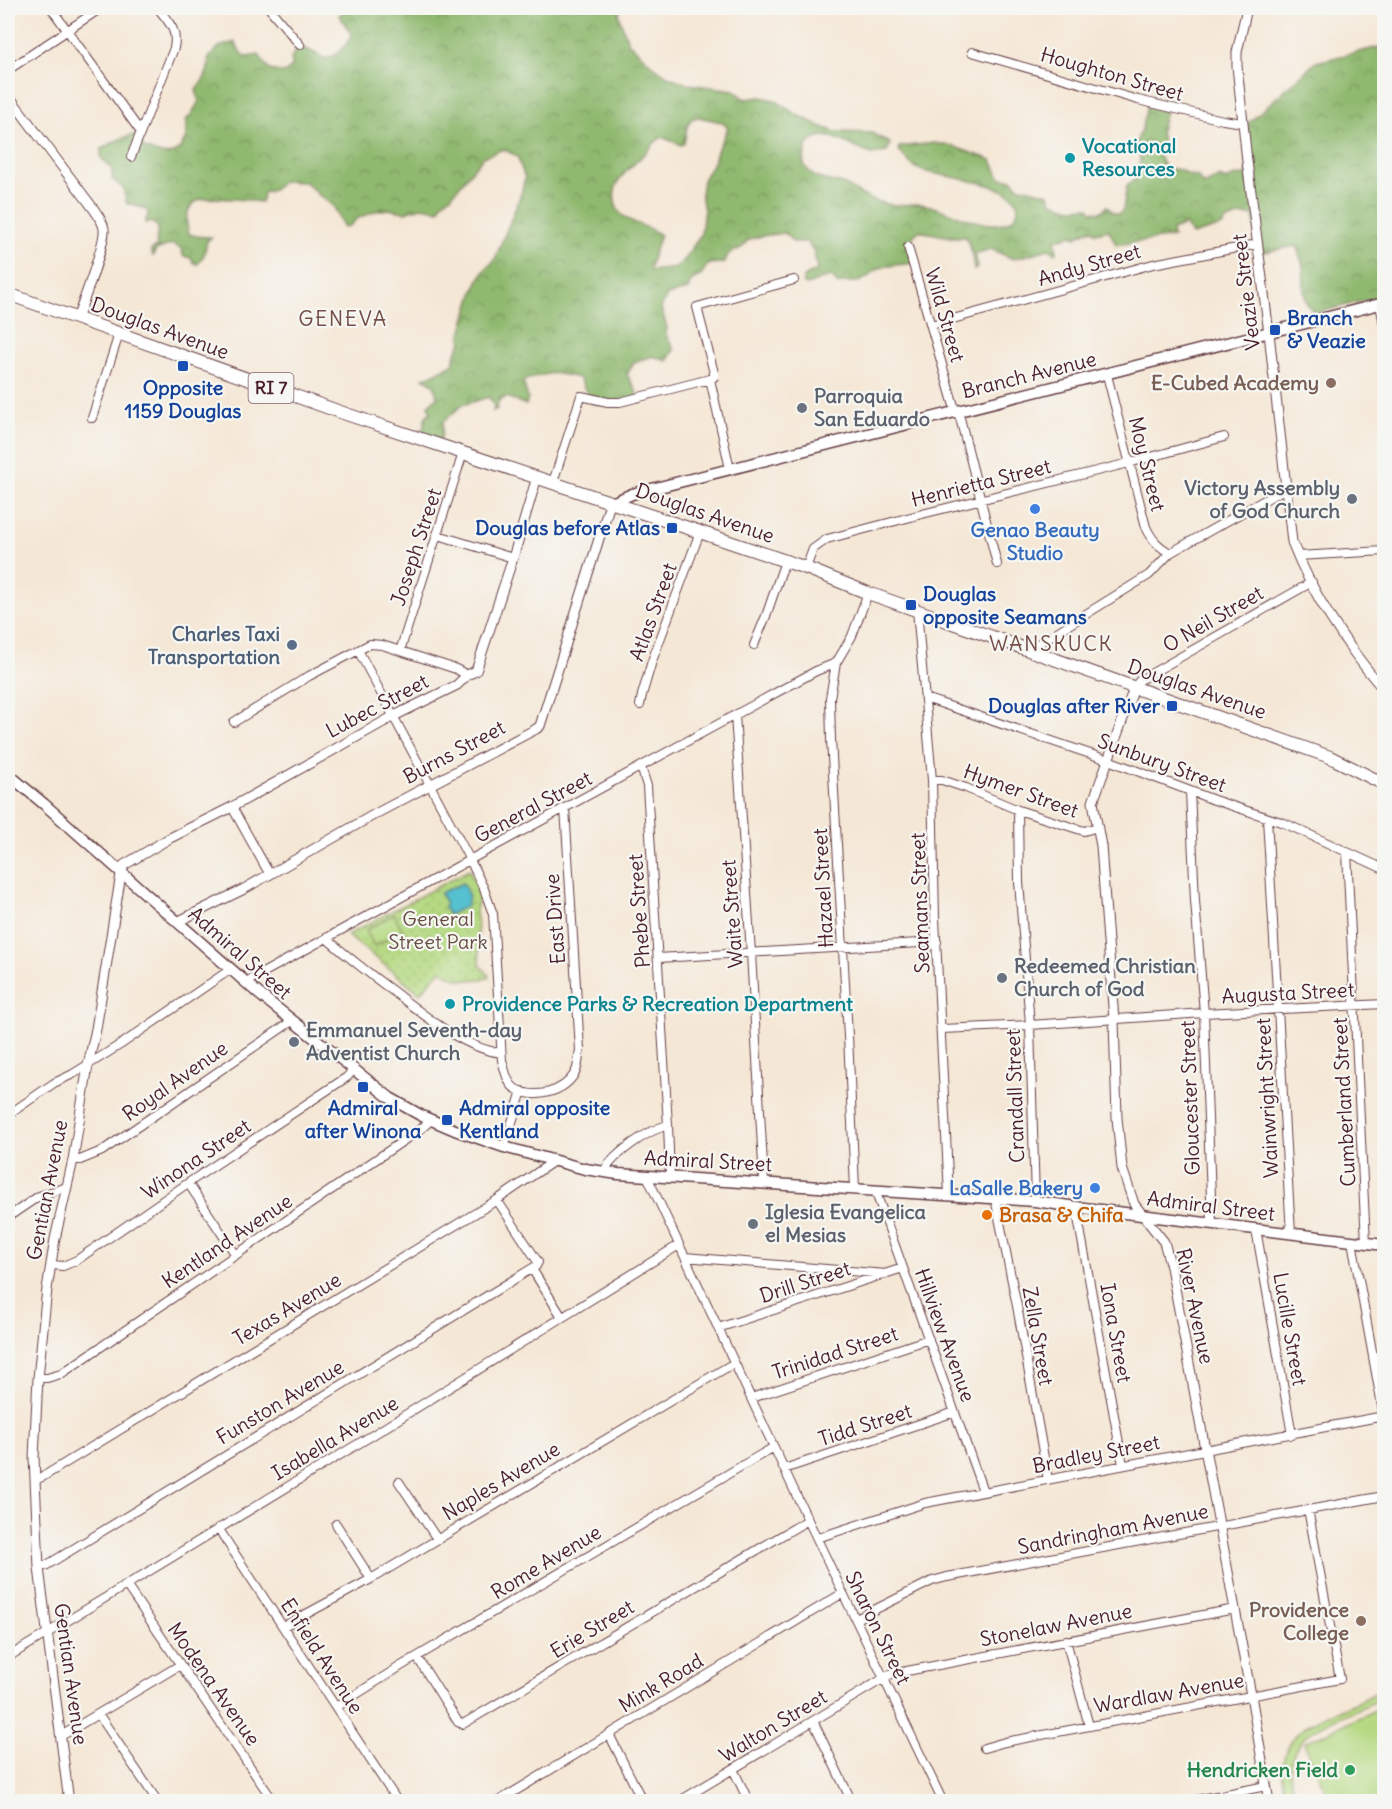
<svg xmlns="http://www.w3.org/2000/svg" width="1392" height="1809" viewBox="0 0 1392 1809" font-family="Delius,sans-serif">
<defs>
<pattern id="forest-crowns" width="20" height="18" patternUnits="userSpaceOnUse" patternTransform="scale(1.5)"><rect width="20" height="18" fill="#90b970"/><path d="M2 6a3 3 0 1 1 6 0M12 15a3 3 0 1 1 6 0" fill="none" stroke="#78965c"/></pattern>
<pattern id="park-dots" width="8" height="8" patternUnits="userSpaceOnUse" patternTransform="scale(1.5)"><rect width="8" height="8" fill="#b5d982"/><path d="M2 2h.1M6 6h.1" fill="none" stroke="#9dba70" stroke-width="1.8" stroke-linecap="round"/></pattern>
</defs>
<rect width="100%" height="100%" fill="#f6f6f2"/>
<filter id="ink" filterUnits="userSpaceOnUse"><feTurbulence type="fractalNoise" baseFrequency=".0167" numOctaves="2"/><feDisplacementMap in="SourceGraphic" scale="12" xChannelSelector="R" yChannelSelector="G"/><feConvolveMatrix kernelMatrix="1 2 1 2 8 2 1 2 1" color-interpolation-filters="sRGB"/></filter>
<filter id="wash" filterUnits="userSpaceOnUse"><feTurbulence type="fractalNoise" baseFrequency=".008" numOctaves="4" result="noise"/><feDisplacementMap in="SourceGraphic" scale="24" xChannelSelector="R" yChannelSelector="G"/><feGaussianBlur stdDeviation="1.35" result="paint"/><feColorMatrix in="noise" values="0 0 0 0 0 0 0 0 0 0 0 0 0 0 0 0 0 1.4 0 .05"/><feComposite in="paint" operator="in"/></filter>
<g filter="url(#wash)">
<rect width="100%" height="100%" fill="#f5e7d5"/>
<path fill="url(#forest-crowns)" stroke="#6d6c4e" stroke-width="1.5" fill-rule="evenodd" d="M348 8H620L619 16 628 42 652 65 667 76 688 84 734 90 745 99 761 97 775 100 797 115 822 127 836 132 872 133 890 143 887 152C883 152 877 154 873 154 857 152 833 131 818 137 814 138 810 142 807 145L803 162C806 169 811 175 818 178 825 181 833 181 840 183 849 186 856 192 864 196 873 201 885 204 895 205 906 206 915 202 926 205 946 209 1001 239 1016 215 1020 208 1017 199 1011 195 994 182 946 177 923 171 913 168 906 159 899 151V147L934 143 952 146 992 160 1000 178 1012 179 1017 186 1049 194 1052 202 1072 208 1088 207 1092 211 1101 212 1107 206 1113 212 1119 214 1123 210 1127 185 1134 180V168L1140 163V158L1135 145 1142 128 1147 106 1166 112 1160 133 1164 145 1157 150 1162 163 1166 168 1180 170 1187 174 1198 177 1203 185 1220 177 1226 180 1233 177 1248 174 1246 125 1316 62 1384 46V296L1315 313C1300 302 1305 283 1303 267 1302 260 1299 254 1297 248L1294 246 1260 253 1253 215 1238 216 1225 221 1222 226 1192 235 1186 225 1172 230 1173 237 1116 245 1109 230 1096 233 1091 229 1076 237 1071 235 1055 240 1057 252 1055 253 1049 249 1013 259 991 249 975 254 978 267 974 270 972 253 966 237H950L919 231C907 239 909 250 913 263 901 265 891 264 880 268 873 271 869 278 860 281 854 283 846 281 837 284L834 279 830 276 807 285 803 283 804 277 817 270 814 251 807 242H793L785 233C773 235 758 235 747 241 745 243 744 247 741 248 732 254 728 249 725 263 711 264 707 261 702 275 692 279 690 281 688 290L667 295 661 308 667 328 666 335 674 350 667 361 653 356 634 362 627 375 636 390 638 401 619 406 592 403 579 378C553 371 549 372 523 381L528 398 526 405 507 397 498 401 497 409 493 411 494 405 489 397 462 405 443 422 442 435 438 445 421 439 426 416 431 412 428 406 437 397 434 384 423 378C434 376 442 369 453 364L457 350 462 341 461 333C467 317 474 282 485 270 489 266 492 264 495 259L521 194 525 178 517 156 503 149 483 157 451 196 442 203 439 210 421 207 405 212 388 209 376 211 356 219 352 224 344 228 333 205 320 196 305 182 283 181 273 190 264 192 261 202C249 200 209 196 199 200 185 206 185 222 189 234 196 237 204 237 212 237L207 241 204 255 198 264 194 263 191 258 183 256 182 249 172 244 156 250 153 256 151 250 157 246C155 239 158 234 158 227L151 222 145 223 148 214 147 210 133 204H127L123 188 112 179C114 168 109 165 101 158V149L120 139 137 134 144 148C157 153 170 160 180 148 188 138 187 131 186 120L191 115 199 101 196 90C203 81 211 70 208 59L219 47 235 42 241 53 246 57 259 55 269 70 284 73 293 66 291 59 298 45 326 59C340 54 344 48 352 35L339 15 348 10ZM698 117 722 122 728 128 718 148 714 161 703 180 701 194 704 210 701 234 685 259 675 268 650 271 652 259 660 235C649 226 635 225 623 216 618 212 616 208 615 201 611 180 630 169 642 156 650 149 653 142 662 137L681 145 684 143 687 127 691 119Z"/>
<path fill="url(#park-dots)" stroke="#807c56" stroke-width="1.5" d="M469 870 481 893 476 909 480 965 488 974 489 978C465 980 461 984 441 970L420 993 347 935Z"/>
<path fill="#b5d982" stroke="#807c56" stroke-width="1.5" d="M394 914 403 931 374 946 366 930Z
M1384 1689V1698C1364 1707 1320 1723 1305 1737 1287 1755 1286 1781 1299 1801H1290C1276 1778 1281 1748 1301 1730 1311 1722 1323 1717 1334 1712 1351 1705 1368 1697 1384 1689Z
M1384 1706V1797L1374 1801H1330L1304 1743Z"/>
<path fill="#56c1d0" stroke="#50707e" stroke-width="1.5" d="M463 883 469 897 467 902 468 905 449 915 444 907 446 903 440 893Z"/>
</g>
<g filter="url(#ink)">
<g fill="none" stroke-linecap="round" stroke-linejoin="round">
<g stroke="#643d44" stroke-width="10">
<path id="minor" d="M51 8 140 131
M269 8 300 45
M972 52 1138 100 1223 120 1243 123
M8 70 101 8
M131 157 174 48C178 29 168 22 158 8
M908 247 954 406 960 418 997 564
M1380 304 1384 325
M931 325 1153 264 1258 244
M1107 375 1146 527C1152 540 1158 546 1170 553
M710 379 714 377V373L697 307 794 280
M710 379 730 469
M92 418 119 334
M553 482 581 396 608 402H620L710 379
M438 535 513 558
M1298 556 1384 551
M806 568 813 549 827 539 926 513 1129 463 1224 437
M917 610 932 780 935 919 949 1195
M754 645 766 616 785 561
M358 650 470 860 484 889 493 914 502 1060C505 1070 507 1084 516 1089 535 1100 564 1092 575 1073 579 1066 578 1058 580 1050L565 808
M1028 650 1149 575 1170 553 1286 488
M400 651 463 453
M1134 688 1140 680 1312 582
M925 698 1108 760 1214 800 1284 823 1384 869
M640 705 642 695 652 661 700 532
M735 715 751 953 764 1182
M234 722 309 676 370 644 382 645 456 669 467 675
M641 767 647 786 668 1125 670 1176
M932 780H942L966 788 1018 810 1084 831 1098 827
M1190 791 1195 901 1204 1013 1212 1224
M232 807 270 875
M1018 810 1019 882 1030 1025 1035 1201
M1267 818 1291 1234
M1347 852 1366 1243
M326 938C348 957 371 975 394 992 424 1015 463 1048 501 1053
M658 958 937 942
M246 982 779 691 816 671 836 663
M942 1029 1030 1025 1204 1013 1384 1004
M8 1115 54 1083 73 1074 123 1043 231 969
M504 1147 522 1091
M73 1160H80L102 1151 292 1021
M604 1171C615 1153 648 1130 668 1125
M647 1176 808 1520 943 1802
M188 1183 236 1255
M855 1188 848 1036 831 739 830 698 836 663 852 636 868 593
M875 1190 983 1491
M995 1198 1017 1306 1048 1480
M1076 1207 1123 1465
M8 1217 39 1196 67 1187
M1256 1229 1292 1435
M1352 1241 1384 1417
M685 1257 886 1274
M52 1265 63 1266 77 1260 188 1183 347 1077 354 1069
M532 1269 562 1317
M718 1328 903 1268
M38 1378H47L61 1374 422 1128 431 1120
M751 1398 929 1339
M784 1469 955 1412
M35 1480 44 1476 497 1200 554 1161
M399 1482 437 1539
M336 1524 371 1579
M218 1528 398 1802
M817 1538 925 1503 1384 1416
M39 1568 47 1565 536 1266 538 1262 536 1259 497 1200
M126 1585 274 1802
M856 1619 932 1581 947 1577 1384 1496
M284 1626 371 1579 734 1363
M1066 1640 1089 1726
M8 1657 376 1433 679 1245
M417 1657 458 1722 463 1724 808 1520
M336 1707 401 1666 774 1447
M99 1715 158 1802
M813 1721 852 1802
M609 1734 643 1802
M61 1736 180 1665
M984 1748 1005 1742 1340 1679 1308 1509
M733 1769 749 1802
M497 1802 843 1593
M678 1802 891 1674 1235 1609
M1187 1802 1266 1786"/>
</g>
<g stroke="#643d44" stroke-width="11">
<path id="tertiary" d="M1247 8 1237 52V66L1247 161 1269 333 1292 542C1313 595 1347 647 1384 690
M8 95 93 208C97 214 103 221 104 229 106 242 83 302 77 319
M1134 688 1093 802 1101 846 1106 915 1114 1020 1117 1118 1122 1168 1134 1204 1164 1242 1171 1267 1251 1695 1269 1802
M177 922 244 889 377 813 536 729 540 726 609 507 614 502
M69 1802 39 1568 34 1457 38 1378 47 1289 55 1239 73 1160 88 1065 96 1029 121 874 124 865 170 838 232 807 394 716 457 685 467 675 476 671 513 558 537 477"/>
</g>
<g stroke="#643d44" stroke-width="13">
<path id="secondary" d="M614 502 632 494 1384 303
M8 774 44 804 259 994 390 1098 422 1116 455 1130 504 1147 585 1169 618 1174 1035 1201 1076 1207 1384 1245"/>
</g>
<g stroke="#643d44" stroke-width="14">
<path id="primary" d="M8 294 346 414 700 532 806 568 868 593 1330 757 1384 784"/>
</g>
<use href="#minor" stroke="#fff" stroke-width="8"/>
<use href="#tertiary" stroke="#fff" stroke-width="9"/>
<use href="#secondary" stroke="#fff" stroke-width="10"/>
<use href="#primary" stroke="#fff" stroke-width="12"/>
</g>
</g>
<g fill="#0f9aa8" stroke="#f6f6f2" stroke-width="2">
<circle cx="1070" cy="158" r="6"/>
<circle cx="450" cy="1004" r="6"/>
</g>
<g fill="#1a4fb4" stroke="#f6f6f2" stroke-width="2">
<rect x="1269" y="324" width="12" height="12" rx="3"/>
<rect x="177" y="360" width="12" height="12" rx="3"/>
<rect x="666" y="522" width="12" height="12" rx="3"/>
<rect x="905" y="599" width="12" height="12" rx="3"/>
<rect x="1166" y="700" width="12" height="12" rx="3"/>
<rect x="357" y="1081" width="12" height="12" rx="3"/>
<rect x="441" y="1114" width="12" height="12" rx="3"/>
</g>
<g fill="#8d6e63" stroke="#f6f6f2" stroke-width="2">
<circle cx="1331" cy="383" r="6"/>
<circle cx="1361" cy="1621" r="6"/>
</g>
<g fill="#6b7280" stroke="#f6f6f2" stroke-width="2">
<circle cx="802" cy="408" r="6"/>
<circle cx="1352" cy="499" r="6"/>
<circle cx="1002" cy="978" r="6"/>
<circle cx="294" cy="1042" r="6"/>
<circle cx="753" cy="1224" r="6"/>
</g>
<g fill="#3f7fe0" stroke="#f6f6f2" stroke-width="2">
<circle cx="1035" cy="509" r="6"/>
<circle cx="1095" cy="1188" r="6"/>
</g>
<circle fill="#5c6f8a" stroke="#f6f6f2" stroke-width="2" cx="292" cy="645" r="6"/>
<circle fill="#e8710a" stroke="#f6f6f2" stroke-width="2" cx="987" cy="1215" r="6"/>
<circle fill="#2e9e5b" stroke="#f6f6f2" stroke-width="2" cx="1350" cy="1770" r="6"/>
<g text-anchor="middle" stroke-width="4.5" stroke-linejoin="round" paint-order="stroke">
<rect fill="#f6f6f2" stroke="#7e6067" stroke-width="1.5" x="248.5" y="373" width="45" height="30" rx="4.5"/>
<g font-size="18" font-weight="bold" fill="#4a1f2b">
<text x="271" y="394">RI 7</text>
</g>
<g font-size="20" fill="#4a1f2b" stroke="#f6f6f2">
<text transform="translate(1112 74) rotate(16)" y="7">Houghton Street</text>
<text transform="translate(1089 265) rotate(-16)" y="7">Andy Street</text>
<text transform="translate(1246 292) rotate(-97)" y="7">Veazie Street</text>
<text transform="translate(945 315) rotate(74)" y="7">Wild Street</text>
<text transform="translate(160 328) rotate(20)" y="7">Douglas Avenue</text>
<text transform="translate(1029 375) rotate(-14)" y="7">Branch Avenue</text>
<text transform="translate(1147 464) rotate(76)" y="7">Moy Street</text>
<text transform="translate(981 483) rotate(-14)" y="7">Henrietta Street</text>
<text transform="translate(705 513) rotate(19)" y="7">Douglas Avenue</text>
<text transform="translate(416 547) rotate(-72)" y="7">Joseph Street</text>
<text transform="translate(653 612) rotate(-70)" y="7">Atlas Street</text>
<text transform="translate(1213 619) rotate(-30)" y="7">O Neil Street</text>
<text transform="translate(1197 689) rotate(19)" y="7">Douglas Avenue</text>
<text transform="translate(377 706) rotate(-28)" y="7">Lubec Street</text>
<text transform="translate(454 752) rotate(-28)" y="7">Burns Street</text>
<text transform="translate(1162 763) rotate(20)" y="7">Sunbury Street</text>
<text transform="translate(1021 791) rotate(20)" y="7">Hymer Street</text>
<text transform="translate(533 807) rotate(-28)" y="7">General Street</text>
<text transform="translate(823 888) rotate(-93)" y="7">Hazael Street</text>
<text transform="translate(920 903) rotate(-92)" y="7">Seamans Street</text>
<text transform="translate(639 911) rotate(-94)" y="7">Phebe Street</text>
<text transform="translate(732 914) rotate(-94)" y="7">Waite Street</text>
<text transform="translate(555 919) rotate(-94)" y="7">East Drive</text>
<text transform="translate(240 953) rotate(41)" y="7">Admiral Street</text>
<text transform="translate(1288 993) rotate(-3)" y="7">Augusta Street</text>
<text transform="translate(175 1081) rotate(-35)" y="7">Royal Avenue</text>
<text transform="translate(1015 1096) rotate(-92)" y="7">Crandall Street</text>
<text transform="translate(1190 1098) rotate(-92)" y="7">Gloucester Street</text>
<text transform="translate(1267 1098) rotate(-93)" y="7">Wainwright Street</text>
<text transform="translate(1344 1102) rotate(-93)" y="7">Cumberland Street</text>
<text transform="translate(196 1159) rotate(-34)" y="7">Winona Street</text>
<text transform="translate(708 1161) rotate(3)" y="7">Admiral Street</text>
<text transform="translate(47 1190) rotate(-79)" y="7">Gentian Avenue</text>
<text transform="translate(1211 1206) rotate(7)" y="7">Admiral Street</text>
<text transform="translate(227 1241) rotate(-34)" y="7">Kentland Avenue</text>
<text transform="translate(805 1282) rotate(-18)" y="7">Drill Street</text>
<text transform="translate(1195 1306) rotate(78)" y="7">River Avenue</text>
<text transform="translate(287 1309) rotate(-31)" y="7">Texas Avenue</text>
<text transform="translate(1290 1329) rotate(80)" y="7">Lucille Street</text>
<text transform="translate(1116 1333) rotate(80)" y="7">Iona Street</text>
<text transform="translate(945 1335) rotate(70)" y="7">Hillview Avenue</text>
<text transform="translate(1038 1336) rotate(80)" y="7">Zella Street</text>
<text transform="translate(835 1353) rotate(-18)" y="7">Trinidad Street</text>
<text transform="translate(280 1402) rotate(-31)" y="7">Funston Avenue</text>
<text transform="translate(865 1425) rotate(-18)" y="7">Tidd Street</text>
<text transform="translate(335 1438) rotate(-31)" y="7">Isabella Avenue</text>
<text transform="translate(1096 1454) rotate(-11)" y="7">Bradley Street</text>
<text transform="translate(501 1481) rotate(-31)" y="7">Naples Avenue</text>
<text transform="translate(1113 1529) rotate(-11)" y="7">Sandringham Avenue</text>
<text transform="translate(546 1562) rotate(-31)" y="7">Rome Avenue</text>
<text transform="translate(1056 1625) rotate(-11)" y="7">Stonelaw Avenue</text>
<text transform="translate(878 1628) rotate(64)" y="7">Sharon Street</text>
<text transform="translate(592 1629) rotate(-31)" y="7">Erie Street</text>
<text transform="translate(322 1656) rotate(57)" y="7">Enfield Avenue</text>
<text transform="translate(71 1674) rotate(82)" y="7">Gentian Avenue</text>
<text transform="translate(661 1683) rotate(-31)" y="7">Mink Road</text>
<text transform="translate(214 1684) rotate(55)" y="7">Modena Avenue</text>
<text transform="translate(1169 1693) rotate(-10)" y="7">Wardlaw Avenue</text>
<text transform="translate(773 1726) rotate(-31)" y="7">Walton Street</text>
</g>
<g font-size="20" font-weight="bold" fill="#0d838f" stroke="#f6f6f2" text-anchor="start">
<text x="1082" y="153">Vocational<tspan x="1082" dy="23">Resources</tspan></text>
<text x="462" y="1011">Providence Parks &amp; Recreation Department</text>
</g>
<g font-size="20" font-weight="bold" fill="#164399" stroke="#f6f6f2" text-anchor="start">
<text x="1287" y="325">Branch<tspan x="1287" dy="23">&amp; Veazie</tspan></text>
<text x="183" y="395" text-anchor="middle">Opposite<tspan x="183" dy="23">1159 Douglas</tspan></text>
<text x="660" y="535" text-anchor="end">Douglas before Atlas</text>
<text x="923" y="601">Douglas<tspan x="923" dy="23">opposite Seamans</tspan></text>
<text x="1160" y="713" text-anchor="end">Douglas after River</text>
<text x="363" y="1115" text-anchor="middle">Admiral<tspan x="363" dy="23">after Winona</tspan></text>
<text x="459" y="1115">Admiral opposite<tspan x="459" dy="23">Kentland</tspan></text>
</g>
<g font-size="20" font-weight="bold" fill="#785e54" stroke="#f6f6f2" text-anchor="end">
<text x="1319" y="390">E-Cubed Academy</text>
<text x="1349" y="1617">Providence<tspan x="1349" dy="23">College</tspan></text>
</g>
<g font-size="20" font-weight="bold" fill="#5b616d" stroke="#f6f6f2" text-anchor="start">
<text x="814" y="403">Parroquia<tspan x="814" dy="23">San Eduardo</tspan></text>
<text x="1340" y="495" text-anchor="end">Victory Assembly<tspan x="1340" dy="23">of God Church</tspan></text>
<text x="1014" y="973">Redeemed Christian<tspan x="1014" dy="23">Church of God</tspan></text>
<text x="306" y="1037">Emmanuel Seventh-day<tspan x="306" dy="23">Adventist Church</tspan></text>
<text x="765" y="1219">Iglesia Evangelica<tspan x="765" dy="23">el Mesias</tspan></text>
</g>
<g font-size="20" font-weight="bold" fill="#366cbe" stroke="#f6f6f2">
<text x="1035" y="537">Genao Beauty<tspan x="1035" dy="23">Studio</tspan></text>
<text x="1083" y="1195" text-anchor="end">LaSalle Bakery</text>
</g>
<g font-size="20" font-weight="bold" fill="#4e5e75" stroke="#f6f6f2" text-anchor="end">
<text x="280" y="641">Charles Taxi<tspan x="280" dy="23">Transportation</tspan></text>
</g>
<g font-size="20" fill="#654e41" stroke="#f6f6f2">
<text x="438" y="926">General<tspan x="438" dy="23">Street Park</tspan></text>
</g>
<g font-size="20" font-weight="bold" fill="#c56008" stroke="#f6f6f2" text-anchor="start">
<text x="999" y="1222">Brasa &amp; Chifa</text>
</g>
<g font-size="20" font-weight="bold" fill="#27864d" stroke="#f6f6f2" text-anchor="end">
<text x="1338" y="1777">Hendricken Field</text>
</g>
<g font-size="21" letter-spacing="1.5" fill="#774f49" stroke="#f6f6f2">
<text x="343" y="326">GENEVA</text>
<text x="1051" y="651">WANSKUCK</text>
</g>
</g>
<rect width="1392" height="1809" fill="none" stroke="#f6f6f2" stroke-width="30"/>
</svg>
